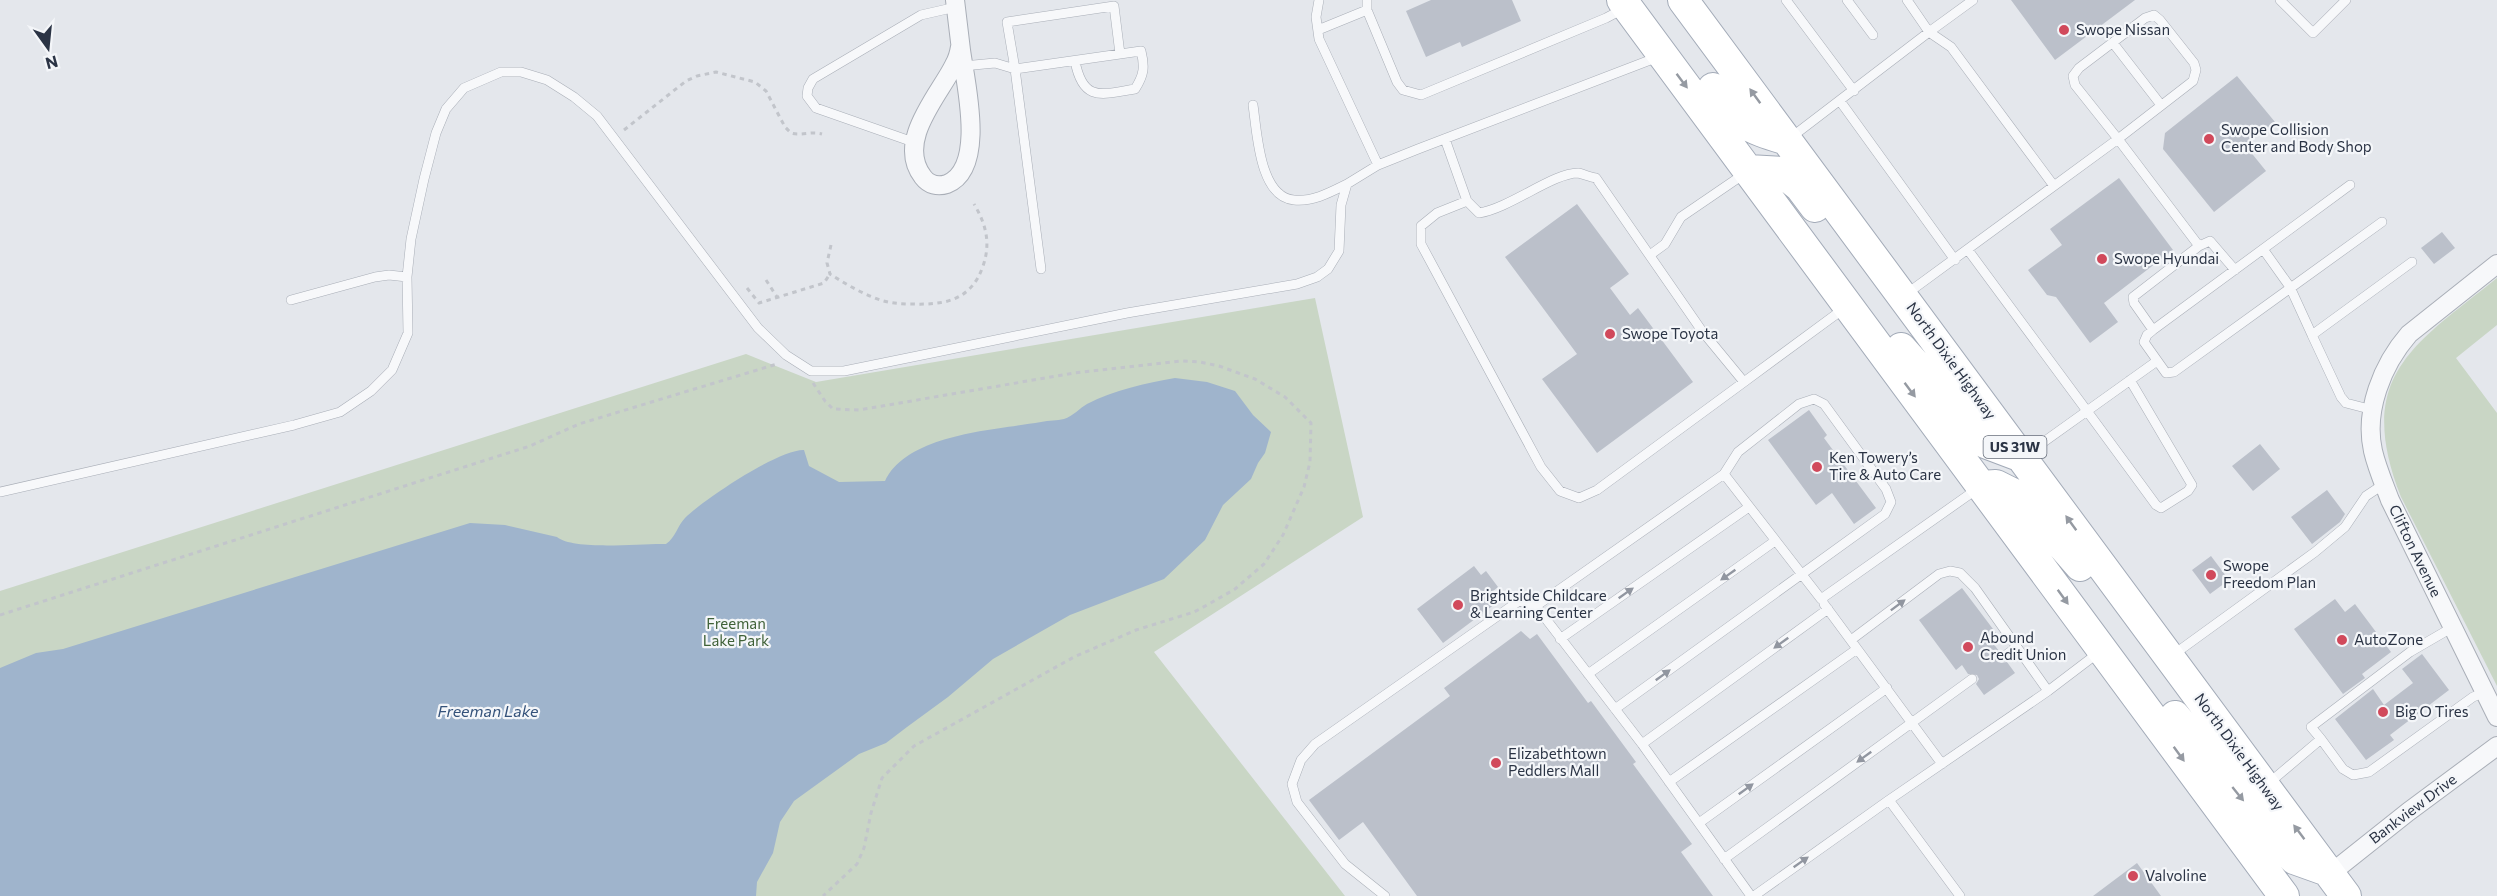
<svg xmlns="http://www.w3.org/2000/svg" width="2497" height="896" viewBox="0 0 2497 896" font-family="Commissioner,sans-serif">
<rect width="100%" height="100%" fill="#e4e7ec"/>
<path fill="#c9d6c5" d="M2497 278V325L2456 358 2497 413V686L2401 497C2354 377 2412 346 2497 278Z
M1315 298 1363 517 1154 652 1345 896H0V591L746 354 816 382Z"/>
<path fill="#9fb4cc" d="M1175 378 1207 382 1235 391 1253 415 1271 432 1265 453 1258 463 1251 479 1223 505 1205 540 1164 579 1070 615 993 659 948 697 907 727 886 743 859 754 794 801 780 822 773 853 757 882 756 896H0V668L36 653 63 649 470 523 505 525 557 537C574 551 643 543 666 544 676 537 677 526 685 518 703 500 779 449 804 450L809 466 839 482 885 481C907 434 994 430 1041 422 1049 420 1057 421 1064 419 1073 416 1080 408 1087 404 1114 390 1146 383 1175 378Z"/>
<path fill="#bbc0ca" d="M1431 0H1512L1521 21 1462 47 1460 42 1426 57 1406 11Z
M2011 0H2135L2055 60Z
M2237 76 2275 122 2245 145 2266 171 2214 212 2163 149 2165 133Z
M2119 178 2173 250 2104 303 2118 322 2090 343 2056 297 2047 295 2028 270 2062 245 2050 229Z
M1577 204 1629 274 1610 288 1630 315 1638 308 1693 382 1597 453 1542 379 1577 354 1505 257Z
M2442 232 2455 248 2434 264 2421 248Z
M1809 410 1827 435 1824 438 1876 508 1854 524 1832 493 1816 505 1768 440Z
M2260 444 2280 469 2253 491 2232 466Z
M2327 490 2345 514 2340 522 2312 544 2291 517Z
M2211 556 2229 580 2210 594 2192 570Z
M1474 566 1481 575 1486 571 1498 587 1492 592 1499 601 1443 643 1417 609Z
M1962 588 1996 633 1989 638 1999 651 1997 655V660L2001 663 2007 662 2015 673 1984 695 1976 684 1979 679 1977 675 1968 674 1962 665 1956 670 1919 620Z
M2335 599 2345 612 2355 604 2391 652 2362 674 2365 678 2343 694 2294 629Z
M1521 631 1530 639 1537 634 1588 703 1591 701 1636 762 1633 764 1692 844 1681 852 1713 896H1417L1363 822 1339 840 1309 800 1450 696 1444 688Z
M2422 654 2449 690 2390 735 2394 740 2366 760 2335 719 2373 689 2384 705 2413 683 2402 669Z
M2137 863 2161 896H2093Z"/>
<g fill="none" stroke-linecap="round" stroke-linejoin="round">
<g stroke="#a9aeb7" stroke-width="10">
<path id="lane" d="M1319 0 1316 17 1319 39 1378 165
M1367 0V10L1397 82 1403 90 1421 95 1606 18 1623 9
M1786 0 1854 91
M1847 0 1873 35
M1907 0 1929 32 1973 0
M2280 0 2313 33 2346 0
M1114 6 1120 54 1015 69 1007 22Z
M1318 30 1367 10
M2113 43 2161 105
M1075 61C1083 103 1102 94 1135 89 1144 75 1145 67 1141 51L1120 54
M963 66 995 63 1015 69 1041 269
M1840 101 1955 260
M1253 105C1257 131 1259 197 1294 200 1313 202 1331 192 1347 184
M1445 139 1467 201 1479 213C1510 208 1553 173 1578 173 1583 174 1590 177 1596 178L1702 331 1744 382 1846 307
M1789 139 1929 32 1951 47 2054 186
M916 143 816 108 807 96 808 88 813 79 921 15 956 7
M1467 201 1437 213 1421 226V244L1541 467 1560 491 1579 498 1597 490 1744 382
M2199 246 2210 241 2235 270
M2263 249 2290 287 2312 335 2412 262
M1968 250 2087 411 2024 456
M1650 255 1665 244 1681 217 1744 174
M1905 295 2118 139 2075 85 2073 76 2079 68 2145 18 2154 15 2160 20 2194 63 2196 70 2193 81 2118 139 2199 246 2133 297 2134 303 2153 330 2350 185
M291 300 375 277 389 275 407 277
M2153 330 2147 335 2144 342 2166 373 2174 372 2382 222
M2312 335 2341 397 2346 403 2373 410
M2130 380 2192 485 2188 491 2161 508 2156 505 2087 411 2157 361
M0 492 294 425 340 412 371 391 392 370 408 333 407 277 411 239 424 179 436 133 446 109 464 88 501 72H521L547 80 574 97 597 116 758 328 786 355 811 371H844L1127 313 1297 284 1317 277 1328 269 1339 251 1341 205 1347 184 1378 165 1418 149 1658 57
M1824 604 1942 764
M1560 639 1749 507
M1851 640 1939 574 1950 571 1960 573 1975 588 2048 691
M2173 655 2315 552 2345 527 2366 496 2384 484
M2003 657 2017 647
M1588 674 1775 541
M1615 709 1885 514 1891 502 1886 489 1824 404 1814 399 1799 404 1738 452 1724 474
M2321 739 2311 727 2410 652 2453 627
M1642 744 1828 609
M1669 782 1857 649
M2269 783 2321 739 2343 769 2353 775 2369 772 2473 697 2485 692
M1699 823 1887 688
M1724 859 1972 679
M1385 896 1345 864 1297 802 1292 784 1301 760 1315 744 1519 601 1536 606
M1751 896 1642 744 1536 606 1724 474 1821 599 1977 489
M1754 896 1889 800
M1960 896 1889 800 2048 691 2098 653"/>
</g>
<g stroke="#a9aeb7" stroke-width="20">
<path id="street" d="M955 0C957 17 959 34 961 50 965 81 987 168 947 184 938 187 929 185 923 177 895 141 940 94 954 65 957 60 959 53 960 47
M2497 264 2409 334C2382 365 2364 411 2373 451 2377 468 2384 484 2390 500L2497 717
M2330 874 2408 812 2497 746"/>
</g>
<g stroke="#a3abb8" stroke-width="32">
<path id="primary" d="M1622 0 2284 896
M1683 0 2346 896
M1713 88C1740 124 1744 127 1787 140
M1748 170 1782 172 1800 187 1815 207
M1901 348 1985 443 2022 457
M1981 486 1996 485 2020 497 2080 566
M2175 716 2294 859 2322 869"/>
</g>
<path stroke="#c2c5cb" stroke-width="3" stroke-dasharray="4.5 4.5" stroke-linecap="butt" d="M624 130 686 81 697 76 716 72 755 82 766 91 785 127 791 133C801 136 811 131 822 134
M831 245 827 263 830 274C844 283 859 292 875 298 887 303 899 304 912 304 944 305 971 301 983 266 991 243 986 224 974 204
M766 280 777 297
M747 288 759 303 824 283 830 274
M813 383 825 401 833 409 859 410 1074 373 1182 361 1200 362 1219 366 1255 379 1285 397 1311 423 1310 462 1304 487 1283 535 1264 564 1235 589 1209 604 1194 612 1136 630 1074 657 914 746 882 778 871 813 864 848 857 864 823 896
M0 615 530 446 579 424 777 364"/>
<use href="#lane" stroke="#f7f8fa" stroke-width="9"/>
<use href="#street" stroke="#f7f8fa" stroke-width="18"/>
<use href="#primary" stroke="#fff" stroke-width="30"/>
</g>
<defs><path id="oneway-solid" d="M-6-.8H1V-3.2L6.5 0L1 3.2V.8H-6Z" transform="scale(1.5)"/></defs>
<g fill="#959aa2">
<use href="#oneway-solid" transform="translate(1682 81) rotate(53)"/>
<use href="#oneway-solid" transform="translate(1755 96) rotate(-126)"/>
<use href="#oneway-solid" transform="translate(1910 390) rotate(53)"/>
<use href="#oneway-solid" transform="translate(2071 523) rotate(-126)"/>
<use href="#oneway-solid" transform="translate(2063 597) rotate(54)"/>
<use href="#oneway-solid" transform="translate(2179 754) rotate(54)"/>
<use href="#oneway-solid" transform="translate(2238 794) rotate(51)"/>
<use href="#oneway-solid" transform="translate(2299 832) rotate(-127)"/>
</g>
<g fill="#9196a0">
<use href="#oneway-solid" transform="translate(1728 575) rotate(145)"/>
<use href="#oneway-solid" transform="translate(1626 593) rotate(-35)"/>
<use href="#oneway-solid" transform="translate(1898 605) rotate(-37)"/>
<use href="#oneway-solid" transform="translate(1781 643) rotate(144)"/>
<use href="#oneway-solid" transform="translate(1663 675) rotate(-36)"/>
<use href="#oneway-solid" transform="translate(1864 757) rotate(144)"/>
<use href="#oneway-solid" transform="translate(1746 789) rotate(-36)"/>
<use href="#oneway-solid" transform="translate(1801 862) rotate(-35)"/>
</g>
<g fill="#d1495b" stroke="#f4f6f9" stroke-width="2">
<circle cx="2064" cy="30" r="6"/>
<circle cx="2209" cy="139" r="6"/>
<circle cx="2102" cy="259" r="6"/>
<circle cx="1610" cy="334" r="6"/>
<circle cx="1817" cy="467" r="6"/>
<circle cx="2211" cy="575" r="6"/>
<circle cx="1458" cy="605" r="6"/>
<circle cx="2342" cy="640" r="6"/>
<circle cx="1968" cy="647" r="6"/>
<circle cx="2383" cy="712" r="6"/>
<circle cx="1496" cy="763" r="6"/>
<circle cx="2133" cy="876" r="6"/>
</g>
<g text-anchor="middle" stroke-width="4.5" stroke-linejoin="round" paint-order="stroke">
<rect fill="#f4f6f9" stroke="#676e7b" stroke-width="1.5" x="1983.5" y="436" width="63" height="22" rx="4.5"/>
<g font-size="14" font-weight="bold" fill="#2b3445">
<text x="2015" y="452">US 31W</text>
</g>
<g font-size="15" fill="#2b3445" stroke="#f4f6f9" text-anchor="start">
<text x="2076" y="35">Swope Nissan</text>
<text x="2221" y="135">Swope Collision<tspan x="2221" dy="17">Center and Body Shop</tspan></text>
<text x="2114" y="264">Swope Hyundai</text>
<text x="1622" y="339">Swope Toyota</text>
<text x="1829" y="463">Ken Towery’s<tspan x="1829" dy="17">Tire &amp; Auto Care</tspan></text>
<text x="2223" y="571">Swope<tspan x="2223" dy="17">Freedom Plan</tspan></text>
<text x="1470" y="601">Brightside Childcare<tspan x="1470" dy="17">&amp; Learning Center</tspan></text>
<text x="1980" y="643">Abound<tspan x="1980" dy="17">Credit Union</tspan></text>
<text x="2354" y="645">AutoZone</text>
<text x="2395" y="717">Big O Tires</text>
<text x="1508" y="759">Elizabethtown<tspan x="1508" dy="17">Peddlers Mall</tspan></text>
<text x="2145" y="881">Valvoline</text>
</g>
<g font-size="15" fill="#2b3445" stroke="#f4f6f9">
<text transform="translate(1951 361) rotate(54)" y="5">North Dixie Highway</text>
<text transform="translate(2415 551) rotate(64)" y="5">Clifton Avenue</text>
<text transform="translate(2239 752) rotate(54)" y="5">North Dixie Highway</text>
<text transform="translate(2413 809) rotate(-37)" y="5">Bankview Drive</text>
</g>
<g font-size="15" fill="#3f6138" stroke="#f4f6f9">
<text x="736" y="629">Freeman<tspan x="736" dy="17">Lake Park</tspan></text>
</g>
<g font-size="16" font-style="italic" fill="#34527a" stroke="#f4f6f9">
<text x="488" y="717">Freeman Lake</text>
</g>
</g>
<g transform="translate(48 48) rotate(165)" stroke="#f4f6f9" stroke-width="4.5" paint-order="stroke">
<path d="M0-4.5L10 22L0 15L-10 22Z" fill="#2b3445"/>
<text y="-9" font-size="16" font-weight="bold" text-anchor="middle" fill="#2b3445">N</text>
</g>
</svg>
